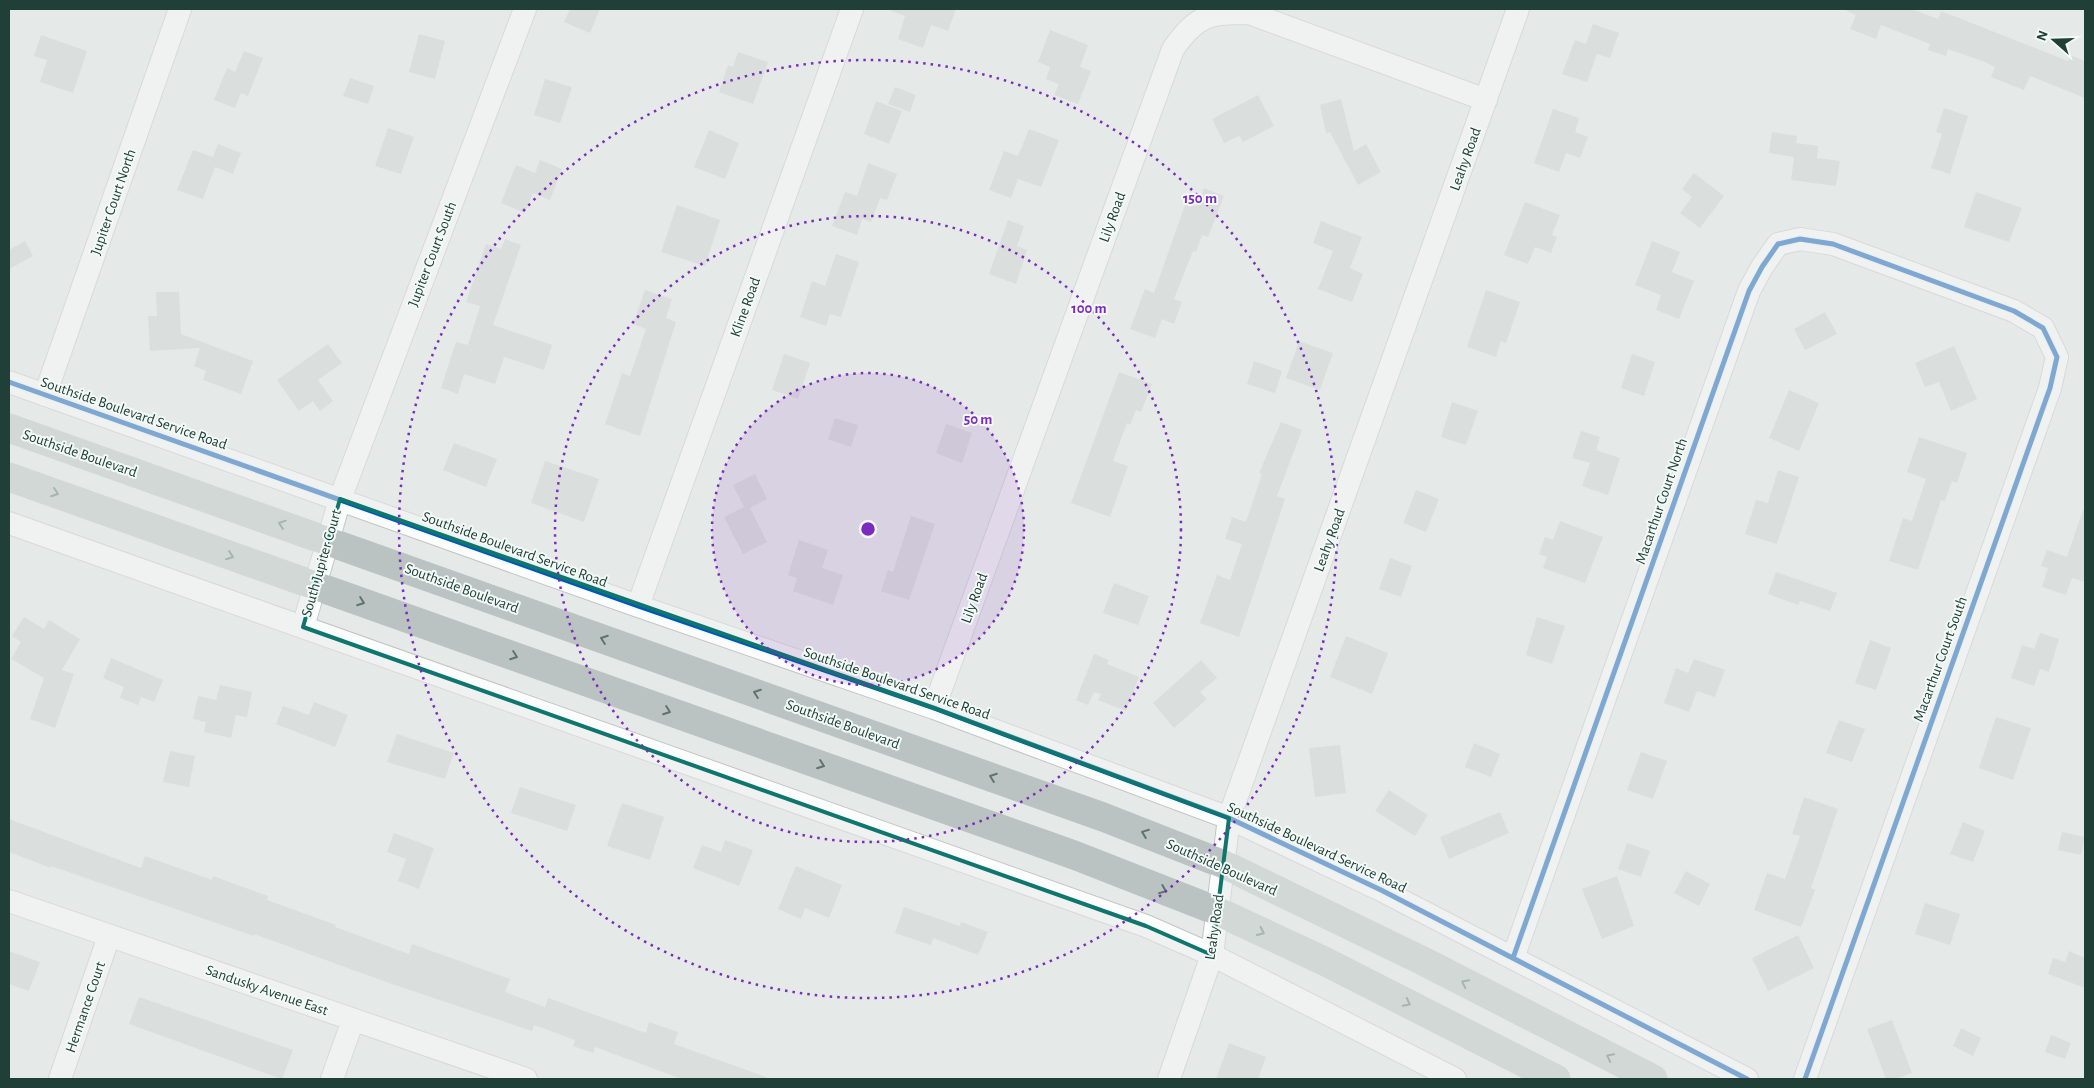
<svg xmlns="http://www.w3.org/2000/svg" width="2094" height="1088" viewBox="0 0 2094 1088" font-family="'Alegreya Sans',sans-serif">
<rect width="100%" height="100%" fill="#e5eae8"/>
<path fill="#ccd1cf" d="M570 9H600L590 33 564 22Z
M892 9H956L948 31 931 25 923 48 898 39 905 16 891 11Z
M1843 9H1912L1938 19 1941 11 2068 61 2070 55 2085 61V98L2030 76 2024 90 1991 77 1995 67 1985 62 1948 49 1946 56 1928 50 1930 44 1881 25 1876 39 1850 29 1856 15Z
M1593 24 1619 33 1610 58 1597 54 1587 82 1562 74 1575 40 1586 44Z
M1050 30 1088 45 1080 67 1091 71 1078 104 1054 95 1059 84 1046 79 1050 67 1038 62Z
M419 34 445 41 435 79 409 72Z
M41 35 87 51 73 93 40 82 47 60 34 56Z
M244 51 263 58 248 96 241 93 235 108 214 100 227 68 235 72Z
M738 52 768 62 753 104 719 92 728 65 733 67Z
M350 78 374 86 368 104 343 96Z
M545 79 572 87 560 123 534 115Z
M895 87 916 95 910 112 888 104Z
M1258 95 1274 126 1243 142 1239 136 1224 143 1212 119Z
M1341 99 1354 151 1366 144 1381 172 1358 185 1330 132 1326 133 1320 105Z
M876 101 902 111 889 144 864 134Z
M1944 108 1968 116 1950 174 1931 168 1942 134 1936 132Z
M1553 109 1579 118 1575 132 1588 137 1580 158 1566 153 1559 172 1534 163Z
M388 128 414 137 401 174 375 166Z
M1029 129 1059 140 1041 187 1018 179 1011 198 989 190 1004 151 1018 156Z
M709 130 739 143 725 179 694 167Z
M1772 132 1797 136 1796 143 1818 146 1817 158 1840 161 1836 186 1791 180 1794 157 1769 153Z
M218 144 241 153 233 174 215 167 203 199 177 190 193 150 213 157Z
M540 160 562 169 550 200 533 193 525 213 501 203 516 165 535 173Z
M868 163 897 174 887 200 880 198 871 222 862 219 857 235 832 226 845 192 857 196Z
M1694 173 1724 196 1700 228 1680 213 1692 197 1682 189Z
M1204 188 1224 196 1208 237 1202 235 1196 252 1193 251 1174 299 1182 302 1174 324 1162 319 1155 338 1130 329 1145 289 1154 293 1186 202 1197 206Z
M1976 192 2022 208 2009 242 1964 227Z
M1525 202 1560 215 1552 235 1557 237 1551 253 1535 247 1528 264 1504 255Z
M677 205 720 220 705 266 661 252Z
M1008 220 1024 226 1017 246 1027 250 1016 284 989 274Z
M1321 221 1362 237 1350 268 1363 274 1352 302 1318 289 1333 251 1313 243Z
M505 239 521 245 493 325 552 345 544 370 504 357 495 384 464 374 458 394 441 388 456 342 468 345 480 306 466 302 486 244 501 249Z
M25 241 33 256 9 269V250Z
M1652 241 1680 252 1672 272 1694 281 1679 319 1656 310 1661 295 1635 285Z
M836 254 859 262 841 317 830 314 826 326 800 317 812 281 825 286Z
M645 290 672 299 666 318 676 322 640 436 605 424 622 373 630 376 646 329 633 324Z
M1486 290 1520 302 1506 343 1501 341 1496 357 1467 347Z
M156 292H179L181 334 253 361 241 394 203 380 206 371 194 366 200 348 150 351 148 316H157Z
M1825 312 1837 334 1805 350 1794 329Z
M1299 341 1333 353 1320 390 1286 378Z
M328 344 342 363 318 380 333 401 320 411 313 401 299 411 277 380Z
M1954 346 1977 399 1951 411 1939 382 1925 387 1915 363Z
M784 354 810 363 798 399 772 390Z
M1632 354 1655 362 1644 396 1621 388Z
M1254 361 1282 371 1275 393 1247 384Z
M1119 372 1152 384 1141 412 1136 410 1130 425 1127 423 1113 461 1128 466 1110 517 1071 503Z
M1789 390 1819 403 1799 451 1769 438Z
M1452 402 1478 411 1466 445 1441 437Z
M835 418 858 425 851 447 828 439Z
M1281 422 1302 430 1277 496 1285 499 1239 637 1200 623 1217 575 1230 580 1242 544 1225 539 1232 517 1246 522 1262 474 1259 473Z
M946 424 972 433 962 463 936 453Z
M1581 431 1600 437 1596 450 1620 458 1608 495 1582 486 1590 463 1572 458Z
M1919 437 1967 453 1957 483 1952 481 1945 501 1941 500 1918 570 1889 561 1903 518 1912 521 1926 479 1907 472Z
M454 443 497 459 486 487 443 470Z
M545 461 599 479 584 522 531 503Z
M1778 470 1799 477 1777 544 1745 534 1756 500 1768 503Z
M755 474 767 499 750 508 767 542 743 554 724 517 744 507 733 485Z
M1416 490 1439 499 1426 532 1403 523Z
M2083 510 2085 511V582L2072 578 2066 595 2042 587 2048 568 2041 566 2047 550 2067 557Z
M911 516 935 524 909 600 881 591 888 570 893 572Z
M1560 521 1603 537 1585 583 1543 568 1547 557 1539 554 1545 537 1553 540Z
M799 540 828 550 822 568 843 575 833 605 793 591 797 578 788 575Z
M1390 558 1412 566 1401 597 1379 589Z
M1776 572 1837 593 1830 611 1800 601 1798 605 1768 594Z
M1114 583 1149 596 1138 625 1103 613Z
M24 617 44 629 49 620 80 639 62 670 74 674 55 728 30 719 44 678 11 659 21 642 12 636Z
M1537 617 1565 626 1552 664 1526 655Z
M2040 633 2059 639 2049 672 2040 669 2034 686 2011 678 2022 645 2034 649Z
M1346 636 1388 653 1372 694 1330 677Z
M1870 640 1891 648 1876 690 1855 683Z
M1094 654 1109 660 1107 664 1139 677 1126 711 1098 700 1101 694 1094 692 1088 705 1076 700Z
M111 658 163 680 154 702 141 697 138 705 120 698 124 687 103 678Z
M1694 659 1725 670 1715 697 1697 691 1689 712 1664 703 1676 668 1688 673Z
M1201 660 1217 678 1200 692 1207 699 1174 728 1153 703Z
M220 685 252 692 247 717 236 715 231 738 204 732 206 722 193 719 198 696 216 700Z
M314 702 348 715 335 747 276 724 283 706 309 715Z
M1996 717 2031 728 2013 780 1979 768Z
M1839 720 1865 729 1852 762 1826 753Z
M397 734 454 753 445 779 387 762Z
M1474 743 1500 754 1491 777 1465 767Z
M1340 745 1346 793 1315 797 1309 748Z
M170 751 195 756 189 787 163 782Z
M1641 752 1667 761 1653 799 1627 790Z
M520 787 576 805 567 831 511 813Z
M1389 790 1428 815 1415 836 1375 811Z
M1804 797 1838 809 1811 888 1815 890 1801 927 1754 910 1767 873 1785 879 1800 836 1792 834Z
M622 803 664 817 650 860 607 846Z
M1500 812 1509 833 1449 859 1440 837Z
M9 819 141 868 145 856 212 880 213 876 268 896 267 900 336 925 335 927 409 954 412 944 510 979 505 992 545 1007 548 998 646 1033 649 1022 678 1032 674 1044 766 1077V1079H682L595 1047 593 1053 573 1046 575 1040 534 1025 532 1031 389 983 254 934V936L51 866V868L9 852Z
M1963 822 1985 831 1973 862 1950 854Z
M2062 832 2085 837 2081 855 2058 850Z
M394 833 434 848 419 889 398 881 406 859 387 852Z
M725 840 753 850 739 886 693 868 702 845 721 852Z
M1627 843 1650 851 1641 877 1618 869Z
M796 866 842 885 829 918 805 908 801 919 778 909Z
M1686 871 1710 884 1699 906 1674 893Z
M1617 876 1634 926 1602 939 1582 889Z
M1925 903 1960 914 1950 945 1915 934Z
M904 907 960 926 961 922 988 932 978 955 933 938 931 945 895 933Z
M1798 935 1814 968 1768 991 1752 958Z
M9 951 40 962 29 991 9 984Z
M2069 951 2085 958V988L2048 974 2053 958 2065 962Z
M139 997 293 1050 282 1079 129 1024Z
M1892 1020 1912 1073 1896 1079H1886L1867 1029Z
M1961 1028 1981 1038 1973 1056 1953 1046Z
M2051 1035 2071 1043 2065 1059 2045 1052Z
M1229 1043 1266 1057 1258 1079H1216Z"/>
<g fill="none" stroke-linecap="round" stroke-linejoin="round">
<g stroke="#c2c7c5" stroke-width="24">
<path id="minor" d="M9 382 638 606 934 708 1229 818 1381 890 1747 1079
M45 395 180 9
M9 523 1146 926 1212 955 1455 1079
M638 606 852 9
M303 627 340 499 525 9
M934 708 1173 49C1197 15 1209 13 1249 13L1486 100
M9 901 526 1079
M1513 958 1749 291 1762 267 1778 244 1800 239 1833 244 2014 311 2043 328 2057 357 2050 388 1805 1079
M60 1079 109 936
M332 1079 353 1020
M1169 1079 1212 955 1229 818 1518 9"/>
</g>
<g stroke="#bcc7c4" stroke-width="29">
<path id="highway" d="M9 428 1103 817 1223 864 1423 961 1653 1079
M9 477 1074 855 1217 911 1326 962 1556 1079"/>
</g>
<use href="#minor" stroke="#fbfcfc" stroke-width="22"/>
<use href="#highway" stroke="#bac3c1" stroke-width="28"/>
<g stroke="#f3f9f6" stroke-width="8">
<path id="cycleway" d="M9 382 638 606 934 708 1229 818 1381 890 1747 1079
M1513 958 1749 291 1762 267 1778 244 1800 239 1833 244 2014 311 2043 328 2057 357 2050 388 1805 1079"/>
</g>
<use href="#cycleway" stroke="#0057b8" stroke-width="5"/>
</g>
<defs><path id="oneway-chevron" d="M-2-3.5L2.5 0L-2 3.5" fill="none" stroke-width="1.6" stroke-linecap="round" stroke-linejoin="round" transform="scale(1.25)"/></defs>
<g stroke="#5e746e">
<use href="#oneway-chevron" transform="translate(55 493) rotate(20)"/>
<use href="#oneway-chevron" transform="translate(282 524) rotate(-161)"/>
<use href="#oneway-chevron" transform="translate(230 556) rotate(20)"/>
<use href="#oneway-chevron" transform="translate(361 602) rotate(20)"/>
<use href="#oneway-chevron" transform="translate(604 639) rotate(-160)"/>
<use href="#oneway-chevron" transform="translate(514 656) rotate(20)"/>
<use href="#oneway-chevron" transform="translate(757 693) rotate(-160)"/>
<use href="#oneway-chevron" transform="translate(667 711) rotate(20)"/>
<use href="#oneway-chevron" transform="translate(821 765) rotate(20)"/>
<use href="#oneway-chevron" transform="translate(993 777) rotate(-160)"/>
<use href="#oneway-chevron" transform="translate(1145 833) rotate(-159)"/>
<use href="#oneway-chevron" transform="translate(1163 890) rotate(22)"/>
<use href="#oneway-chevron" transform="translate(1261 932) rotate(25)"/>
<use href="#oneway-chevron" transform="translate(1465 983) rotate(-153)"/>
<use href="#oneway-chevron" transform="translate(1407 1003) rotate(27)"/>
<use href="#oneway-chevron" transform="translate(1610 1057) rotate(-153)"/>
</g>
<path d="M0 0H2094V1088H0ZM340 499 934 708 1229 818 1212 955 1146 926 303 627Z" fill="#e5eae8" fill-opacity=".55" fill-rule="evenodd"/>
<path fill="none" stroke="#0f766e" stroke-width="4" stroke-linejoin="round" d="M340 499 934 708 1229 818 1212 955 1146 926 303 627Z"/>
<circle cx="868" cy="529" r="156" fill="#7b2cbf" fill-opacity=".12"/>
<g fill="none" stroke="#7b2cbf" stroke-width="2.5" stroke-dasharray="2.5 5">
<circle cx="868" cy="529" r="156"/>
<circle cx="868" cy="529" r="313"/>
<circle cx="868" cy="529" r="469"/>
</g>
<g text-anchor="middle" stroke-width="4" stroke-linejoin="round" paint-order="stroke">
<g font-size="15" fill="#204037" stroke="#f3f9f6">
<text transform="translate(1465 159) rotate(-70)" y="5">Leahy Road</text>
<text transform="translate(113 202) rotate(-71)" y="5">Jupiter Court North</text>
<text transform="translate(1112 217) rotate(-70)" y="5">Lily Road</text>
<text transform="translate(432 254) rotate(-69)" y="5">Jupiter Court South</text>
<text transform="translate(745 307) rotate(-70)" y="5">Kline Road</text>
<text transform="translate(134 413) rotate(19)" y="5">Southside Boulevard Service Road</text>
<text transform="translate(80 453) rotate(19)" y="5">Southside Boulevard</text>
<text transform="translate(1661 501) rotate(-71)" y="5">Macarthur Court North</text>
<text transform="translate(1329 540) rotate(-70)" y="5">Leahy Road</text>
<text transform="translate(515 549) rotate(20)" y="5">Southside Boulevard Service Road</text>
<text transform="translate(321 563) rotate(-74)" y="5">South Jupiter Court</text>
<text transform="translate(462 588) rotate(20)" y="5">Southside Boulevard</text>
<text transform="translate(974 598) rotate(-70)" y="5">Lily Road</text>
<text transform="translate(1940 659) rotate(-70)" y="5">Macarthur Court South</text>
<text transform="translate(897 683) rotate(19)" y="5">Southside Boulevard Service Road</text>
<text transform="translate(843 724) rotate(20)" y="5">Southside Boulevard</text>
<text transform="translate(1317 847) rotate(25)" y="5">Southside Boulevard Service Road</text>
<text transform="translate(1222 867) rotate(24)" y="5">Southside Boulevard</text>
<text transform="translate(1214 927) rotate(-82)" y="5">Leahy Road</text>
<text transform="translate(267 990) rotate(19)" y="5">Sandusky Avenue East</text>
<text transform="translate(85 1007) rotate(-71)" y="5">Hermance Court</text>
</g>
</g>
<circle cx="868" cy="529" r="8" fill="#7b2cbf" stroke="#f3f9f6" stroke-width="2.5"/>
<g font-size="15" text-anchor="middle" font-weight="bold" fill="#7b2cbf" stroke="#f3f9f6" stroke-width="4" stroke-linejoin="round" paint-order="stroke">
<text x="1200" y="203">150 m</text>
<text x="1089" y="313">100 m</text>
<text x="978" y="424">50 m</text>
</g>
<rect width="2094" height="1088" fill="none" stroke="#204037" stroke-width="20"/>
<g transform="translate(2054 40) rotate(290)" stroke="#f3f9f6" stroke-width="4" paint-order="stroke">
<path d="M0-4L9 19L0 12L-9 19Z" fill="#204037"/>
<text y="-8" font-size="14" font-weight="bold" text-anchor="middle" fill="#204037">N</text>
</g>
</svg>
